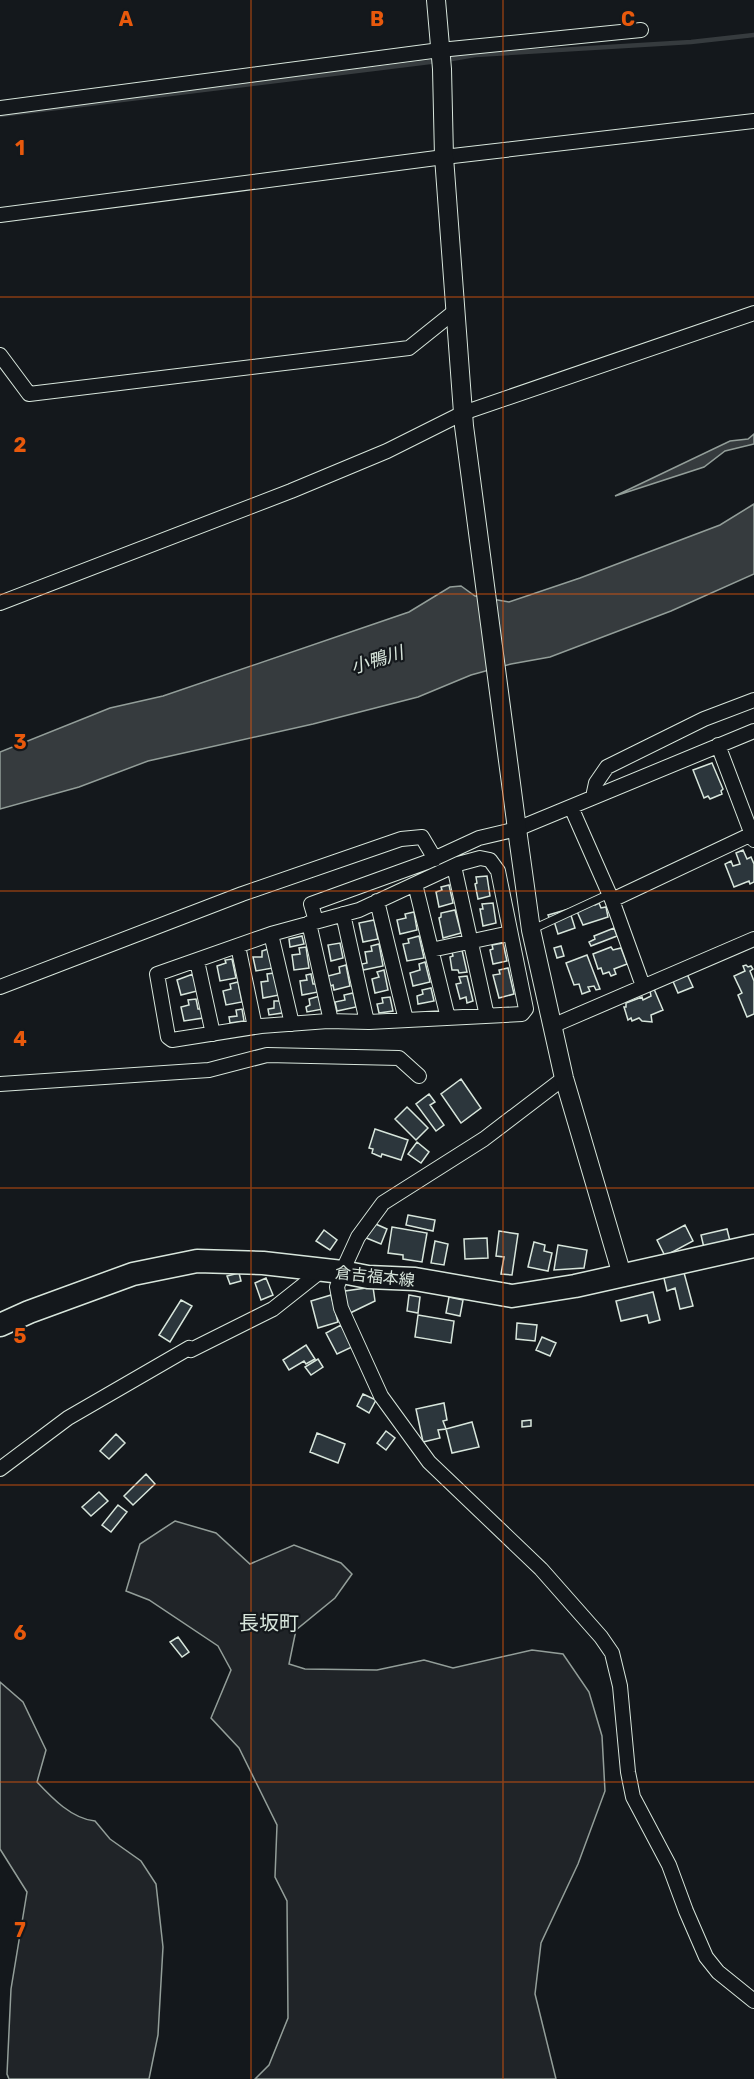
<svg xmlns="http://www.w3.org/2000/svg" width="754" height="2079" viewBox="0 0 754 2079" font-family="Rubik,'Noto Sans JP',sans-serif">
<rect width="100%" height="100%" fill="#14181c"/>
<path fill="#202428" stroke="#939e99" stroke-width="1.5" d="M175 1521 216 1533 250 1564 294 1545 341 1563 352 1574 335 1598 296 1630 289 1664 305 1669 377 1670 424 1660 453 1668 532 1650 563 1654 589 1692 602 1736 605 1791 578 1864 541 1943 535 1994 556 2079H255L269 2065 288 2018 287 1901 275 1877 277 1825 239 1748 211 1718 231 1670 218 1646 149 1600 126 1591 140 1544Z
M0 1682 23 1702 46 1750 37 1782C52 1798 72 1819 95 1821L110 1839 141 1861 156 1884 163 1947 158 2035 149 2079H9L7 2074 11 1989 27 1892 0 1849Z"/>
<path fill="#363b3e" stroke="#939e99" stroke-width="1.5" d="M754 434V444L725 451 704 467 615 496 730 441 748 439Z
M754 504V574L671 611 550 657 511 664 471 675 418 697 313 724 148 761 79 787 0 809V752L110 708 163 696 409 612 450 587 461 586 475 596 509 602 580 578 720 525Z"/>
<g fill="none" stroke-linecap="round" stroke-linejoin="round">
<path stroke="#363b3e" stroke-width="4.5" d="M446 60 475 55 691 42 754 35
M0 115 438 61"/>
</g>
<path fill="#2c363c" stroke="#d8e6dc" stroke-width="1.5" d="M712 763 723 789 721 791 722 794 710 799 708 796 704 798 693 770Z
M743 850 747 859 751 857 754 864V882L750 884 749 881 734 887 725 864 731 861 733 866 740 864 736 853Z
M487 876 490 896 478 899 475 884 477 883 476 877Z
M449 885 453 903 439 907 436 892 442 890 441 887Z
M592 900 595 905 599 903 601 908 606 907 608 917 583 925 575 907Z
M493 903 496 923 483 926 480 909H483L482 904Z
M569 909 575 928 558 934 554 921 551 922 548 915Z
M455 910 461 933 443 938 439 918 441 917V913Z
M414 912 417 930 400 934 397 920 406 918 405 914Z
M374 920 378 939 363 942 359 923Z
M614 928 617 936 591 946 589 942 595 939 594 936Z
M302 936 304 944 290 947 289 939Z
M419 936 424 958 407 961 403 944 409 943 408 939Z
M340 943 343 958 331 961 328 945Z
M503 943 507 961 493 964 490 950 493 949 492 945Z
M379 944 383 966 363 970 362 964 367 963 365 952 372 951 371 946Z
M561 946 564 956 557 958 554 948Z
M306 947 309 968 294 970 292 955 300 954 299 948Z
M611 947 613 950 621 948 627 964 614 969 616 974 611 976 609 972 603 974 601 968 598 969 593 954Z
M268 949 273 968 256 971 253 957H262V951Z
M462 950 467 972 459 973 458 970H452L450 957 453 956 452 952Z
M587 955 600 989 596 990 594 986 588 987 590 991 582 994 579 984 574 985 566 963Z
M232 959 236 978 220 981 217 966 226 963 225 960Z
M425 962 430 982 413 986 410 973 420 970 419 964Z
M346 965 350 986 334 990 333 985 330 986 328 976 340 973 339 967Z
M746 965 748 967 751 966 753 969 750 971 754 981V1014L747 1017 738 995 742 993 734 976 745 971 743 966Z
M508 968 514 994 499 998 493 975 500 974 499 970Z
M384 970 388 990 375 993 372 979 379 977 377 972Z
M274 973 279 995 263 998 261 982 268 981 267 974Z
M193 974 197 991 181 995 177 980Z
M311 974 313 984H317L318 992 302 995 300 981 307 980 306 975Z
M687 974 693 987 678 993 672 979Z
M467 976 473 1001 467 1003 466 997 460 999 456 984 461 983 459 977Z
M238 982 242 1002 226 1005 223 991 231 989 230 984Z
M431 988 434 1001 418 1004 417 996 423 994 422 990Z
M654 989 663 1010 651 1015 652 1022 642 1021 639 1018 632 1021 631 1018 628 1020 624 1007H626V1003L642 997 643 1000 651 996 650 991Z
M353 993 356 1007 337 1011 335 1002 345 1000 344 995Z
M320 996 323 1009 307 1012 306 1007 310 1005 309 999Z
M390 997 393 1011 379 1013 377 1004 383 1003 382 998Z
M196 999 198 1009H202L203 1018 184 1021 181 1007 189 1005 188 1000Z
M274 1001H281L282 1013 269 1015 268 1009 274 1008Z
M242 1009 244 1021 230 1023 229 1017 237 1016 236 1010Z
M461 1079 481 1108 461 1123 441 1094Z
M429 1094 435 1102 430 1105 444 1125 436 1131 416 1104Z
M407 1107 428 1128 416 1140 395 1119Z
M375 1129 408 1140 401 1160 382 1154 381 1157 372 1153 373 1149 369 1148Z
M417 1142 429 1152 421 1163 408 1154Z
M408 1215 435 1220 433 1231 406 1225Z
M371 1222 387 1229 381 1244 364 1237Z
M685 1225 693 1241 665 1256 657 1240Z
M392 1227 427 1233 422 1262 403 1259V1255L388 1253Z
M727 1229 731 1245 705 1252 701 1235Z
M324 1230 337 1240 330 1250 316 1241Z
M499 1231 518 1234 512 1275 501 1274 504 1257 496 1256Z
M487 1238 488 1258 465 1259 464 1239Z
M435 1241 448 1244 444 1265 431 1263Z
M534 1242 545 1245 544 1251 552 1253 548 1271 528 1267Z
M558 1245 587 1250 584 1268 554 1270Z
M683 1269 693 1306 680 1309 675 1288 667 1291 663 1274Z
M239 1273 241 1281 230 1284 227 1276Z
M266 1278 273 1295 261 1300 255 1283Z
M373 1287 375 1301 348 1314 345 1291Z
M653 1292 660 1320 649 1323 647 1315 621 1321 616 1301Z
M331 1295 338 1322 318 1328 311 1301Z
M409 1295 420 1297 418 1313 407 1311Z
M449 1297 463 1300 460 1316 446 1313Z
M181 1300 192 1306 170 1342 159 1335Z
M418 1315 454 1321 451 1343 415 1337Z
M517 1323 537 1325 535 1341 516 1339Z
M341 1325 352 1347 337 1354 326 1333Z
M542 1337 556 1343 550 1356 536 1350Z
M306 1345 315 1359 306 1364 304 1361 289 1370 283 1360Z
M318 1359 323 1367 311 1375 305 1367Z
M363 1394 376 1400 369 1413 357 1406Z
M444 1403 447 1420 443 1421 446 1429 438 1430 440 1438 423 1442 416 1409Z
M531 1420V1426L522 1427V1421Z
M472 1422 479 1447 452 1453 446 1429Z
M386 1431 395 1438 386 1450 377 1443Z
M317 1433 345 1444 338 1463 310 1452Z
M116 1434 125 1443 109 1459 100 1451Z
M146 1474 155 1484 133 1505 124 1496Z
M99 1492 108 1501 91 1516 82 1507Z
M118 1505 127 1512 111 1532 102 1525Z
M178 1637 189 1652 182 1657 170 1642Z"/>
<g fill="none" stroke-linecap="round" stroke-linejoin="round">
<g stroke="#d8e6dc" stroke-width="9">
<path id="service" d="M531 930 609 894"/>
</g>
<g stroke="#d8e6dc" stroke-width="16">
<path id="minor" d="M0 108 440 50 641 30
M0 215 444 157 754 121
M0 355 29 394 409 348 454 312
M0 603 291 491 387 451 463 413 754 313
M718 745 754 840
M593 797 596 783 607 767 704 719 754 700
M571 807 612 900 643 986
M480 858 490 860 498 871 526 1009 522 1014 369 1022 328 1021 261 1026 172 1040 168 1037 157 974 271 934 359 910 458 864Z
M454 866 487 1016
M415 884 448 1018
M612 900 754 833
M377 901 406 1020
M343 914 367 1022
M316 921 311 904 427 862 479 838 517 829 754 731
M309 923 331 1021
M271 934 292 1024
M238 946 255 1027
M431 950 510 933
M197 961 213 1034
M0 987 242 894 401 839 422 837 435 859
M552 1026 754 939
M564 1078 484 1139 383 1203 358 1237 342 1272 337 1287 341 1308 381 1396 429 1462 541 1569 601 1637 612 1653 620 1686 628 1772 633 1797 669 1865 686 1911 706 1957 718 1972 754 2001
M0 1084 209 1070 267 1055 399 1058 419 1076
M0 1469 68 1418 189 1348 191 1350 273 1309 321 1271"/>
</g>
<g stroke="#d8e6dc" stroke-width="20">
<path id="tertiary" d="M436 0 442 69 444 157 464 426 517 829 531 930 564 1078 622 1275"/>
</g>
<g stroke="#d8e6dc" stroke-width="25">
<path id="primary" d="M0 1325 29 1312 133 1274 197 1261 263 1263 342 1272 368 1277 415 1279 512 1296 575 1286 754 1246"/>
</g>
<use href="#service" stroke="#14181c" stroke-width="7"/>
<use href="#minor" stroke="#14181c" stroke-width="14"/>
<use href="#tertiary" stroke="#14181c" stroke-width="18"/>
<use href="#primary" stroke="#14181c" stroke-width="22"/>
</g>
<path fill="none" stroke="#e8590c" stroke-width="1.5" stroke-opacity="0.55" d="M251 0V2079M503 0V2079M0 297H754M0 594H754M0 891H754M0 1188H754M0 1485H754M0 1782H754"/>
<g text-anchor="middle" stroke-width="4.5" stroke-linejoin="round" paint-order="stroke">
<g font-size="16" fill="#d8e6dc" stroke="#14181c">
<text transform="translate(375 1276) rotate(6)" y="6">倉吉福本線</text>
</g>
<g font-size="18" font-style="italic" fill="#d8e6dc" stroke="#14181c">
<text transform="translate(377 660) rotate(-17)" y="6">小鴨川</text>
</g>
<g font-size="20" fill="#d8e6dc" stroke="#14181c">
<text x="269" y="1630">長坂町</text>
</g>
</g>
<g font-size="20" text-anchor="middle" font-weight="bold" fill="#e8590c" stroke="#14181c" stroke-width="4.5" stroke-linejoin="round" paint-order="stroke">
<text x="126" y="26">A</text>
<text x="377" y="26">B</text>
<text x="628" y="26">C</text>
<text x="20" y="155">1</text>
<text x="20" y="452">2</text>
<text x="20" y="749">3</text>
<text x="20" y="1046">4</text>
<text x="20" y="1343">5</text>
<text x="20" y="1640">6</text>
<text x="20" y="1937">7</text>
</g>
</svg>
